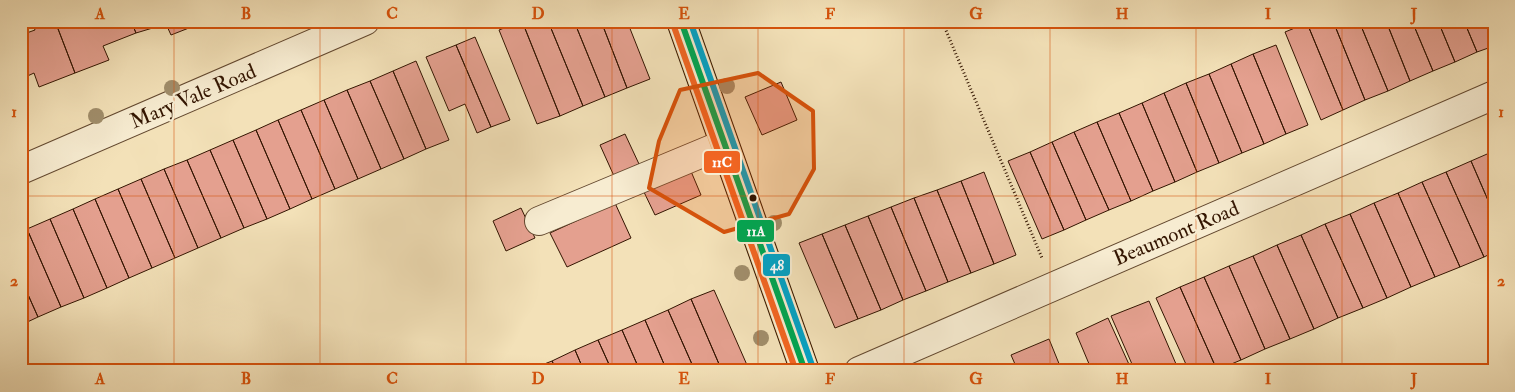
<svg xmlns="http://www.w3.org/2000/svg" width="1515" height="392" viewBox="0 0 1515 392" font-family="'IM FELL Double Pica',serif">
<rect width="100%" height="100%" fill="#f3e1b8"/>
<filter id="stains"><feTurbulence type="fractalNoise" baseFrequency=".004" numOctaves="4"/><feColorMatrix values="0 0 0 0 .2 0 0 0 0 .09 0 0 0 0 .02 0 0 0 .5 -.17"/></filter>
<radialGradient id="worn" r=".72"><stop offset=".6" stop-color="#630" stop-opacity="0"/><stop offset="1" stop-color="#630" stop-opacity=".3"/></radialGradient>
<path fill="#e4a08f" stroke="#331501" d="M32 21H55L75 73 39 87 34 73 21 79V35L35 30Z
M55 21H131L136 33 103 46 109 60 75 73Z
M131 21H192L194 26 171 35 166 24 136 33Z
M522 21 560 116 537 124 499 30Z
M522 21H548L583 106 560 116Z
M548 21H574L605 97 583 106Z
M574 21H601L627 88 605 97Z
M601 21H627L650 79 627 88Z
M1311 21H1333L1365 100 1343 110 1307 23Z
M1333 21H1359L1388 91 1365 100Z
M1359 21H1386L1410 81 1388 91Z
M1386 21H1412L1433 71 1410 81Z
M1412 21H1438L1455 62 1433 71Z
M1438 21H1464L1477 52 1455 62Z
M1464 21H1491L1494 28V46L1477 52Z
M1307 23 1343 110 1321 120 1285 32Z
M475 37 510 120 491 127 456 45Z
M456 45 491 127 477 133 465 104 449 111 426 57Z
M1276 45 1308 125 1286 134 1253 54Z
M1253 54 1286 134 1264 144 1231 64Z
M416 61 449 140 426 149 393 71Z
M1231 64 1264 144 1242 153 1209 74Z
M393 71 426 149 404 159 370 81Z
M1209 74 1242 153 1219 163 1186 83Z
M370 81 404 159 381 169 347 90Z
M781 82 797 120 762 135 745 97Z
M1186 83 1219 163 1197 172 1164 93Z
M347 90 381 169 358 179 324 100Z
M1164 93 1197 172 1175 182 1142 103Z
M324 100 358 179 335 189 301 110Z
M1142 103 1175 182 1153 191 1119 113Z
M301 110 335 189 312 199 278 120Z
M1119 113 1153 191 1131 201 1097 122Z
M278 120 312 199 290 209 256 130Z
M1097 122 1131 201 1109 210 1074 132Z
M256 130 290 209 267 219 233 140Z
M1074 132 1109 210 1086 220 1052 142Z
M625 134 639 164 614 176 600 145Z
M233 140 267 219 244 228 210 150Z
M1052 142 1086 220 1064 230 1030 152Z
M210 150 244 228 221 238 187 160Z
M1494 151V214L1471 161Z
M1030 152 1064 230 1042 239 1008 161Z
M187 160 221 238 198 248 164 169Z
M1471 161 1494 214V252L1484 257 1446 172Z
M164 169 198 248 175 258 141 179Z
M690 169 701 195 655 215 643 190Z
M984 172 1016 255 994 264 961 181Z
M1446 172 1484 257 1460 267 1422 182Z
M141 179 175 258 152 268 118 189Z
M961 181 994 264 971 273 937 190Z
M1422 182 1460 267 1435 277 1398 193Z
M118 189 152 268 129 278 95 199Z
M937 190 971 273 948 282 914 198Z
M1398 193 1435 277 1411 287 1374 203Z
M914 198 948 282 926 291 891 207Z
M95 199 129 278 107 288 73 209Z
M615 203 631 238 567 267 550 233Z
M1374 203 1411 287 1387 298 1350 214Z
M891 207 926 291 903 300 868 216Z
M521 208 535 238 506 251 493 221Z
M73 209 107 288 84 298 50 219Z
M1350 214 1387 298 1363 308 1325 224Z
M868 216 903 300 881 310 845 225Z
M50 219 84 298 61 307 27 229Z
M1325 224 1363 308 1338 318 1301 235Z
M845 225 881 310 858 319 822 234Z
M27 229 61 307 38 317 21 279V231Z
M822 234 858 319 835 328 799 243Z
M1301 235 1338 318 1314 329 1277 245Z
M1277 245 1314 329 1290 339 1253 256Z
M1253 256 1290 339 1265 349 1229 266Z
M1229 266 1265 349 1241 360 1204 277Z
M1204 277 1241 360 1217 370 1180 287Z
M21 279 38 317 21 325Z
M1180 287 1217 370 1189 371 1156 298Z
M714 290 747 365 734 371H722L691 299Z
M691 299 722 371H695L668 310Z
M1149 301 1179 371H1135L1111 316Z
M668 310 695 371H667L645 320Z
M1108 318 1132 371H1092L1076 333Z
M645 320 667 371H640L622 330Z
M622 330 640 371H612L598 340Z
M1049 339 1062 371H1018L1011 355Z
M598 340 612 371H584L575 350Z
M575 350 584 371H557L552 361Z
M552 361 557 371H529V370Z
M995 364 998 371H979Z"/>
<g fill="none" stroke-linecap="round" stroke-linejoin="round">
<g stroke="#63482f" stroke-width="30">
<path id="minor" d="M21 170 365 21
M539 221 724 144
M859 371 1494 95"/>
</g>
<g stroke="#331501" stroke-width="30">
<path id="highway" d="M681 21 805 371"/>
</g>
<path stroke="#331501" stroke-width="3" stroke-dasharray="1 2.5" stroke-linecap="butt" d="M942 21 1042 258"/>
<use href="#minor" stroke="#f7ecd1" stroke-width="28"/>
<use href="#highway" stroke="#eac07c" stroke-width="28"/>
<g stroke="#f7ecd1" stroke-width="10">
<path id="bus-1" d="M681 21 805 371"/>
</g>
<g stroke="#f7ecd1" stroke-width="10">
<path id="bus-2" d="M673 24 796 371"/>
</g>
<g stroke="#f7ecd1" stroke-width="10">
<path id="bus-3" d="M690 21 813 368"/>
</g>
<use href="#bus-1" stroke="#00a651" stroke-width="6"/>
<use href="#bus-2" stroke="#f26522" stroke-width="6"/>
<use href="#bus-3" stroke="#03a2c4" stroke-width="6"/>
</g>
<g fill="#a08d6a">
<circle cx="727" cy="86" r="8"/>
<circle cx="172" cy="88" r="8"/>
<circle cx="96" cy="116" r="8"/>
<circle cx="774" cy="223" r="8"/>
<circle cx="742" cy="273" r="8"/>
<circle cx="761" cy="338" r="8"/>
</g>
<path fill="#d6520b" fill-opacity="0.2" stroke="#d6520b" stroke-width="4" stroke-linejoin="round" d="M758 73 813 111 814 169 789 214 724 232 649 188 659 141 680 90Z"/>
<path fill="none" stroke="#d6520b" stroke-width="1" stroke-opacity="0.55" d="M174 21V371M320 21V371M466 21V371M612 21V371M758 21V371M904 21V371M1050 21V371M1196 21V371M1342 21V371M21 196H1494"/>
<circle fill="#331501" stroke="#f7ecd1" stroke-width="2" cx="753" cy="198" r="4.5"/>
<g text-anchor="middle" stroke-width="4.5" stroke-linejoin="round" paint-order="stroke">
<g font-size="21" fill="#331501" stroke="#f7ecd1">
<text transform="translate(193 96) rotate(-23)" y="7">Mary Vale Road</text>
<text transform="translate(1176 233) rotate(-23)" y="7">Beaumont Road</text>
</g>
</g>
<g stroke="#f7ecd1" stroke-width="2">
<rect x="703" y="150" width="38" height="24" rx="5" fill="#f26522"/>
<rect x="736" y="219" width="39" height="24" rx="5" fill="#00a651"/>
<rect x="762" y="253" width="29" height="24" rx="5" fill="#03a2c4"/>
</g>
<g font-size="14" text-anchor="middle" font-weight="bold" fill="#fff">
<text x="722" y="167">11C</text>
<text x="756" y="236">11A</text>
<text x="777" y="270">48</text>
</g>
<rect width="1515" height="392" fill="none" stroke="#f3e1b8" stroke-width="55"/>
<rect x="28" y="28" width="1460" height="336" fill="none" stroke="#d6520b" stroke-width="2"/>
<g font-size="16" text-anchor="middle" font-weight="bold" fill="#d6520b">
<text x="100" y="19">A</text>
<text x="246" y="19">B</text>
<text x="392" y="19">C</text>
<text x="538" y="19">D</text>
<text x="684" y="19">E</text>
<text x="830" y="19">F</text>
<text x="976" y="19">G</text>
<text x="1122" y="19">H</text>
<text x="1268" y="19">I</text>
<text x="1414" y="19">J</text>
<text x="14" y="117">1</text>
<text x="1501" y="117">1</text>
<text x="14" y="286">2</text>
<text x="1501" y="286">2</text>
<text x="100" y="384">A</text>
<text x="246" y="384">B</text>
<text x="392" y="384">C</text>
<text x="538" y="384">D</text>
<text x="684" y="384">E</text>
<text x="830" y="384">F</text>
<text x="976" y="384">G</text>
<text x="1122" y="384">H</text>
<text x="1268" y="384">I</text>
<text x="1414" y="384">J</text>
</g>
<rect width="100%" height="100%" filter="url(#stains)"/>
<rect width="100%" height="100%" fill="url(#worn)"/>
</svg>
